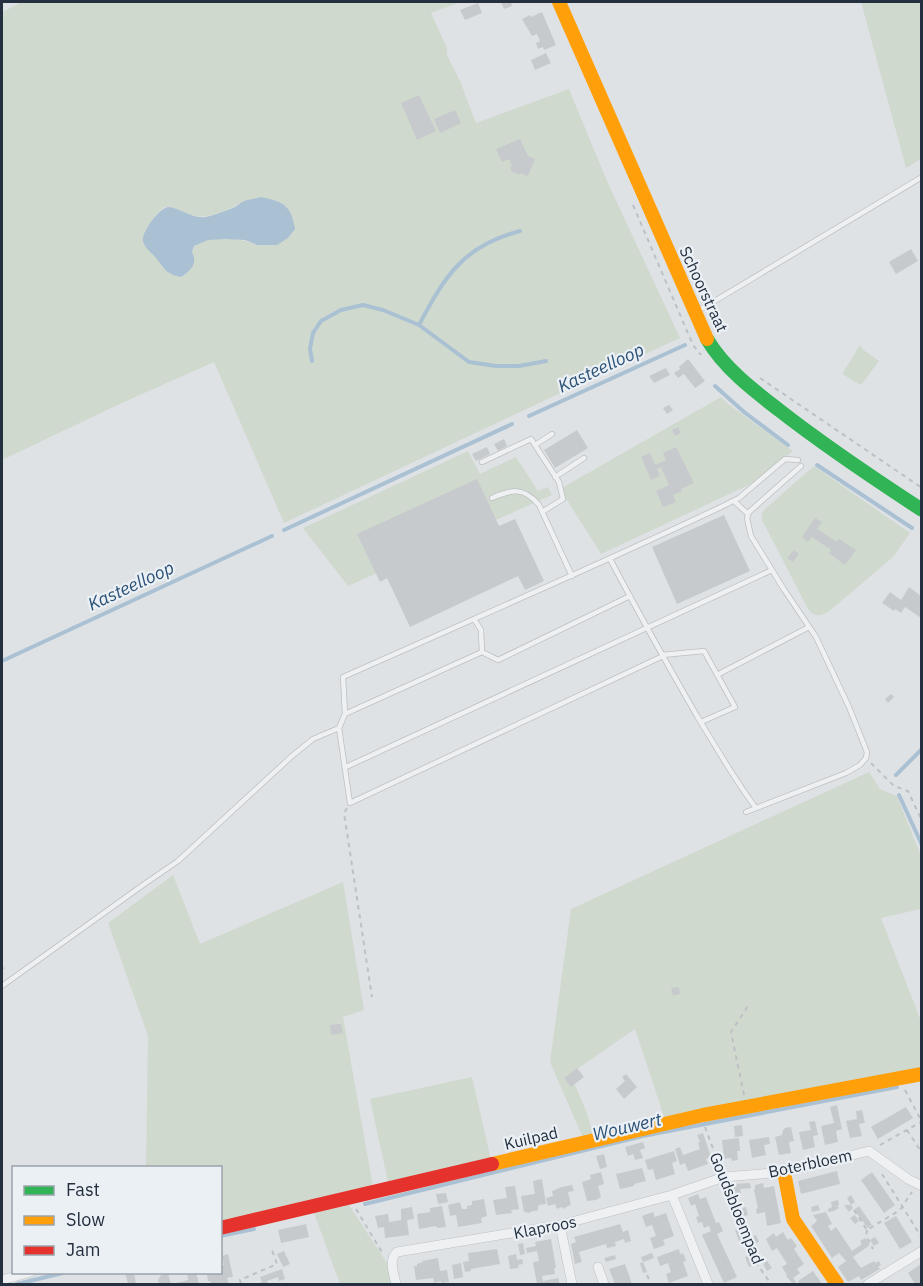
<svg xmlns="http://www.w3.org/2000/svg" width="923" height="1286" viewBox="0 0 923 1286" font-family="'IBM Plex Sans',sans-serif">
<rect width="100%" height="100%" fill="#dfe2e5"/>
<path fill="#d0d9ce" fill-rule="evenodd" d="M22 2H461L431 13 447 48V55L460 81 476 123 569 89 607 181 680 338 552 397 284 523 214 362 124 402 2 460V12ZM246 200 257 245C243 239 224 236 208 240 203 241 198 244 194 246L192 252 164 270 160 261 156 257 147 228C151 223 160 208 166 207 173 205 185 213 192 215 208 221 232 208 246 200Z
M861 2H921V159L906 168Z
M860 345 862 349 879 361 861 385 842 374Z
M721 397 728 404 793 451 753 483 601 554 560 489Z
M468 451 480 474 516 457 538 491 548 487 552 495 348 586 303 528Z
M814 466 910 533 893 557 834 607C824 615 817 620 808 609L762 520V513L766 508Z
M869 772 880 789 897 796 921 856V909L881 918 921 1021V1068L665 1120 635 1029 570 1074 585 1108 594 1136 583 1138 550 1062 571 909Z
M173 875 200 944 343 882 364 1010 343 1017 373 1187 221 1222 220 1168 146 1167 148 1036 108 923Z
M472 1077 491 1160 388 1182 370 1099Z
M349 1205 389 1266 391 1284H340L314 1213Z"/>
<path fill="#aac0d3" d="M261 197C284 202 291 205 295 229L288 238 277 245H257L245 240 225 239 208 240 194 246 192 252C198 264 191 270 181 277 161 273 164 264 150 252 147 249 144 245 143 241 141 232 161 206 169 207 181 208 192 219 205 217 212 216 228 210 235 207 239 204 243 201 247 200 252 199 257 198 261 197Z"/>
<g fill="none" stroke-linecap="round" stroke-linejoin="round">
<path stroke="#aac0d3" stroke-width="4" d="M419 325C445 276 463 246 520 231
M312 361 310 349 313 333 321 321 341 310 363 305 383 310 419 325 469 362 496 366H519L546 361
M715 386 744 412 788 445
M529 416 685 345
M817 465 912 528
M284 530 512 424
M2 661 272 536
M896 775 922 749
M899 795 922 845
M365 1204 643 1136 897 1087
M220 1236 254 1229
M17 1284 67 1272"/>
</g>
<path fill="#c7cacd" d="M501 2H516L511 4 512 6 504 9Z
M478 3 482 13 465 20 460 10Z
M542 12 556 45 544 50 543 47 538 49 536 43 540 41 537 34 532 36 522 19 530 15 531 17Z
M546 53 551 63 535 70 531 60Z
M419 95 436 131 417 140 401 103Z
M455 110 461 123 440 133 434 119Z
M520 139 528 156 535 159 528 176 520 173 519 175 512 172 510 167 512 166 509 159 502 162 496 149Z
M911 249 918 261 896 274 889 262Z
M688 359 705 381 695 388 684 374 678 378 674 373 680 369 679 367Z
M666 368 670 375 654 383 649 376Z
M669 405 673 410 667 414 663 408Z
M678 427 681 433 675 436 672 430Z
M577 430 588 448 555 468 544 450Z
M504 439 507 446 498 451 494 444Z
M487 447 490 454 476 461 472 454Z
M676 447 694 483 681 489 682 491 673 495 676 502 663 507 656 491 669 485 661 467 657 469 660 476 651 480 641 457 650 453 655 465 666 460 663 453Z
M477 479 499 526 515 519 544 581 525 590 518 576 410 627 387 578 380 582 357 534Z
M724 515 750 571 677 604 652 547Z
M815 518 822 522 817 529 837 542 839 539 856 550 845 565 829 553 831 550 812 537 808 542 802 537Z
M794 550 799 554 793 562 787 558Z
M909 587 921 596V618L905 607 901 613 895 609 894 611 882 603 890 592 901 600Z
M891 694 894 697 888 703 885 699Z
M679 987 680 994 673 996 671 988Z
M341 1024 343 1033 331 1035 330 1025Z
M577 1068 584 1077 571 1087 564 1078Z
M626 1074 637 1087 624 1099 616 1089 625 1081 622 1077Z
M837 1105 842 1129 836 1131 838 1142 825 1145 821 1126 834 1123 830 1107Z
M906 1107 913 1118 878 1139 871 1127Z
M862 1110 865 1123 859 1124 862 1136 850 1138 846 1121 857 1119 856 1111Z
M815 1121 818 1135 813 1136 815 1147 803 1150 799 1132 811 1130 809 1122Z
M742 1125 743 1136 735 1137 734 1126Z
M791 1127 794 1141 789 1142 791 1153 779 1155 775 1137 782 1135 783 1130 785 1128Z
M703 1133 711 1157 706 1159 708 1164 688 1171 685 1163 680 1165 675 1149 680 1147 683 1155 700 1149 698 1143 700 1142 697 1135Z
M769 1137 770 1144 764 1145 766 1155 752 1158 749 1140Z
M739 1138 740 1151H737L738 1160 732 1161 731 1158 724 1159 722 1140Z
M643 1142 645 1148 640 1150 643 1158 635 1160 633 1154 628 1156 625 1147Z
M674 1151 677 1161 672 1163 675 1174 656 1180 653 1169 648 1170 645 1160Z
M604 1154 607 1167 600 1169 596 1156Z
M642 1168 646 1181 634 1184V1186L620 1189 616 1174Z
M837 1171 840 1184 801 1194 798 1181Z
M601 1172 604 1184 598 1186 601 1197 596 1200 587 1201 582 1182 591 1179 590 1175Z
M872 1172 895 1205 884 1213 861 1180Z
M542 1179 546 1204 539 1205 538 1207V1210L530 1212V1213L524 1212 521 1196 535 1194 533 1181Z
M750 1183 751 1188 740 1189 741 1193 735 1194 733 1184Z
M763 1183 764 1188 774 1186 781 1223 767 1226 765 1212 757 1214 756 1209 758 1208 754 1190 755 1189V1185Z
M572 1185 574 1191 568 1192 571 1205 566 1207 564 1209 562 1207 557 1209 555 1204 548 1206 546 1198 553 1196 552 1191 562 1187Z
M515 1186 519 1209 511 1210 512 1213 496 1215 493 1200 507 1198 505 1187Z
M446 1193 448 1202 438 1204 436 1194Z
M698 1194 700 1199 706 1197 716 1223 719 1222 723 1231 717 1234 737 1277 724 1283 702 1235 711 1231 709 1226 704 1228 702 1222 698 1223 696 1217 699 1216 695 1204 691 1206 688 1198Z
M851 1195 855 1202 851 1205 847 1198Z
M484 1199 487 1216 481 1218 482 1223 458 1227 456 1215 450 1216 448 1205 460 1202 462 1209H467V1206L472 1205V1201Z
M838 1200 839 1205 837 1206 839 1208 834 1211 828 1212V1209L832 1207 831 1202Z
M818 1205 820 1210 812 1212 811 1207Z
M844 1205H851L853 1208 849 1212Z
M442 1206 446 1227 437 1228 436 1226 419 1229 417 1214 430 1212V1208Z
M859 1206 872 1225 868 1228 854 1210Z
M412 1207 414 1219 407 1220 409 1235 385 1238 384 1227 378 1228 375 1216 388 1214 389 1222 401 1220V1209Z
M746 1207 748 1215 743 1216 740 1209Z
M653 1212 655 1217 666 1213 674 1236 663 1240 665 1245 654 1249 650 1238 656 1236 652 1225 646 1227 642 1216Z
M826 1212 832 1224 828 1226 831 1231 836 1227 852 1251 862 1244 860 1241 865 1238 870 1245 853 1257 861 1268 874 1261 876 1263 879 1261 881 1265 878 1267 880 1269 861 1280 859 1276 848 1282 838 1267 846 1261 839 1253 832 1258 811 1226 817 1221 813 1215Z
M855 1215 859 1221 855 1224 850 1218Z
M896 1216 912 1242 900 1249 884 1223Z
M306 1224 309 1237 281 1243 278 1230Z
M620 1224 623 1232 628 1230 631 1241 625 1243 624 1239 615 1242 616 1246 607 1248 606 1244 579 1252 582 1262 575 1264 571 1244 576 1242 574 1237Z
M738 1229 742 1239 739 1241 735 1230Z
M783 1232 788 1240 791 1238 797 1246 794 1249 804 1264 797 1269 800 1273 793 1278 796 1282 793 1284 786 1276 787 1275 782 1267 787 1264 777 1248 772 1251 766 1239 774 1233 776 1237Z
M756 1235 759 1242 753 1244 751 1237Z
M875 1237 879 1243 874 1246 870 1240Z
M551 1239 556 1268H554L555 1274 542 1276 543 1281 558 1278 560 1284H537L533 1262 539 1261 537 1251 527 1253 526 1248 536 1246 535 1242Z
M523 1243 525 1254 520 1255 518 1244Z
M497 1249 500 1264 471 1269V1271L465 1272 463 1262 469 1261 468 1253Z
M679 1249 680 1254 683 1253 686 1261 683 1262 688 1276 669 1283 666 1274 671 1272 668 1263 660 1266 657 1257Z
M284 1251 290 1264 283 1267 277 1254Z
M652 1253 654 1258 643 1262 641 1257Z
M228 1254 233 1277 227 1278 229 1284H211L210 1281H208L207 1274 221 1272 220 1265H224L222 1256Z
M516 1254 517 1260 522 1259 523 1264 518 1265 519 1268 510 1269 508 1256Z
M615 1255 616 1259 606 1262 604 1258Z
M748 1256 752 1266 749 1267 745 1257Z
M438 1258 440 1271 447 1270 449 1282 441 1283V1281L434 1283 433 1278 416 1280 414 1266H417V1264L423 1262 422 1261Z
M767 1261 772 1268 767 1271 763 1264Z
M643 1262 647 1272 643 1273 640 1263Z
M461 1263 463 1277 454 1279 452 1265Z
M625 1264 632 1284H615L609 1269Z
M921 1264V1284H915L908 1273Z
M282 1269 285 1279 279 1281 278 1277 267 1281 268 1284H256L262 1282 260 1277Z
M813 1271 822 1284H800L798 1281Z
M125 1272H134L136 1284H128Z
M187 1272H196L199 1284H176V1283L188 1280Z
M168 1274 171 1284H159L158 1280 161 1275Z"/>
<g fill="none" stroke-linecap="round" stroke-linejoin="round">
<g stroke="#bdc0c3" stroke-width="6">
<path id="lane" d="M697 310 703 308 922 177
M535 445 552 434
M482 462 531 439 559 482 563 499 542 512
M555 477 584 458
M492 498C512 489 524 487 539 505L572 576
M734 501 748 514
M610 559C638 612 667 664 697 716 716 747 734 779 756 808
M474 619 481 630 482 652 345 714 343 677 474 619C557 582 639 546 721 507L739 498 785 459 798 460
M482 652 498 660 630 596
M662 655 704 651 735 707 701 722
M717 675 809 627
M345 714 339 728 350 803 663 656
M346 767 772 570
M746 812 846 773 860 765 866 758 867 752 849 707 816 637 783 588 751 536 747 518 749 512 801 466
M2 986 143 885 178 861 292 756 313 739 339 728"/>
</g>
<g stroke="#bdc0c3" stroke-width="10">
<path id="street" d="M672 1195 708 1284
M560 1225 572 1284
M598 1267 604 1284
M2 1280 31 1272
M396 1284C394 1274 388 1260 397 1252L560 1225 672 1195 724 1177 784 1172 869 1151 908 1179 922 1186
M868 1284 922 1251"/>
</g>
<path stroke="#bdc0c4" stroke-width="2" stroke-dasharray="4.5 4.5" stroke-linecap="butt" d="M633 205 693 345 701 355
M760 378 922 488
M871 763 894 786 908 791 922 821
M347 808 344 813 372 997
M2 965 4 974
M905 1090 922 1122
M744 1095 731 1032 748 1006
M705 1127 720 1167
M907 1130 922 1153
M880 1145 921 1122
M882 1174 922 1238
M727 1186 755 1261 771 1284
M356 1209 383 1254H384
M854 1210 867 1230 900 1210 912 1192
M867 1230 866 1236 873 1249
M647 1275 651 1284
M241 1284 240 1280 277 1264 272 1250"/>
<use href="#lane" stroke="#eef0f2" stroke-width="4.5"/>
<use href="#street" stroke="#eef0f2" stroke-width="9"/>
<path stroke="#30b455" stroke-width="14" d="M707 339C724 368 753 390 779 410 825 446 873 478 922 510"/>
<path stroke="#ff9f0a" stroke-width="14" d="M559 2 707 339
M492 1164 703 1115 922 1074
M784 1172 793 1219 837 1284"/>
<path stroke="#e5322d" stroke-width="14" d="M220 1228 492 1164"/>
</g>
<g text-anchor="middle" stroke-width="4.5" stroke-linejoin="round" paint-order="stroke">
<g font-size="16" fill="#24303f" stroke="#ebf0f5">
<text transform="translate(704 289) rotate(65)" y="6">Schoorstraat</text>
<text transform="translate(531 1138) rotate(-13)" y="6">Kuilpad</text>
<text transform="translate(810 1163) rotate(-12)" y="6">Boterbloem</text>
<text transform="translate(737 1208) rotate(68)" y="6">Goudsbloempad</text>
<text transform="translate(545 1227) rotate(-11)" y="6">Klaproos</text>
</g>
<g font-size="18" font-style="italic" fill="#2b5176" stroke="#ebf0f5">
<text transform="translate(601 368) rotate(-25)" y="6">Kasteelloop</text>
<text transform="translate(131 586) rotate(-25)" y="6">Kasteelloop</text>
<text transform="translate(627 1127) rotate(-13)" y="6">Wouwert</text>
</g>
</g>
<rect width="923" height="1286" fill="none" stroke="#24303f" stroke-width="6"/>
<rect x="12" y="1166" width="210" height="108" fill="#ebf0f5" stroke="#9ba3ac" stroke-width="1.5"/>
<rect x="24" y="1186" width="30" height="9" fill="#30b455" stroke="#9ba3ac" stroke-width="1.5"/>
<text x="66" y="1196" font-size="18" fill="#24303f">Fast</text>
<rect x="24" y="1216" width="30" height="9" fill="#ff9f0a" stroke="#9ba3ac" stroke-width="1.5"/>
<text x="66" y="1226" font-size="18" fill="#24303f">Slow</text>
<rect x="24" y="1246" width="30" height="9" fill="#e5322d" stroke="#9ba3ac" stroke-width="1.5"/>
<text x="66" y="1256" font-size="18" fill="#24303f">Jam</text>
</svg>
